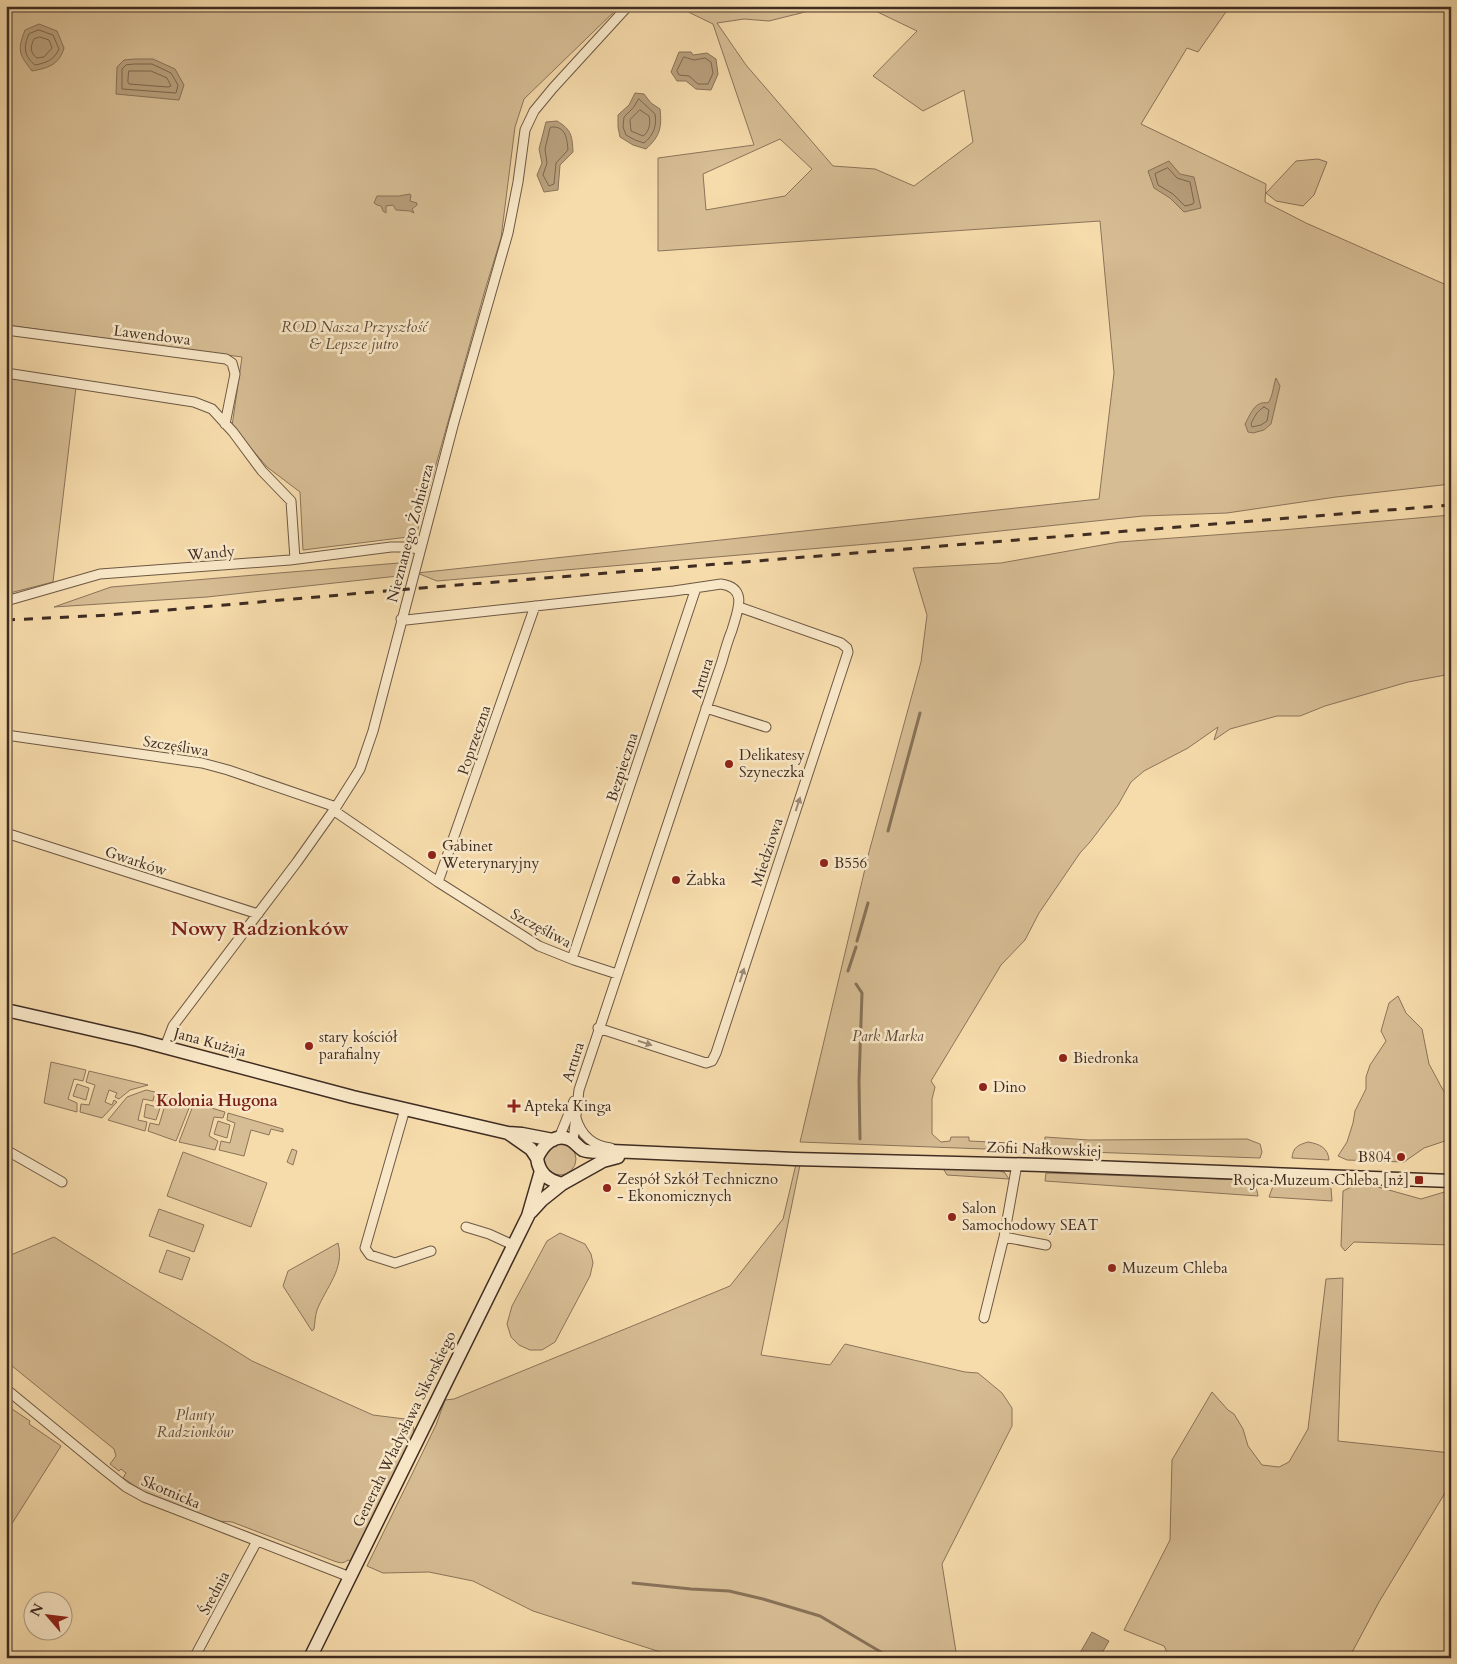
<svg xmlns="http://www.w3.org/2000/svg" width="1457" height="1664" viewBox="0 0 1457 1664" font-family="Cardo,serif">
<rect width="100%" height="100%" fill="#f6dbab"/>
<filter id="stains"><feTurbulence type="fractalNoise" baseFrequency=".004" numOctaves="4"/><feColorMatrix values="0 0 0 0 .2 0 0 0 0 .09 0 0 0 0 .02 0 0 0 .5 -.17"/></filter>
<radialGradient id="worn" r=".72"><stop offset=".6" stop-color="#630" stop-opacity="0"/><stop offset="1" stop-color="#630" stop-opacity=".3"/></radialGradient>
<path fill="#d7bd94" stroke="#8b745b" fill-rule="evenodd" d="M6 6H620L524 99 515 127 501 238 485 290 416 536 303 550 300 492 267 467 232 426 242 357 6 325Z
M676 6H829L769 21 744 19 717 23 746 65 833 166 875 169 914 186 973 142 964 90 923 111 873 76 917 31 865 6H1230L1198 52 1187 48 1141 124 1266 184 1265 202 1306 223 1451 287V484L1336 497 1227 513 1143 516 914 540 437 581 417 573 1099 499 1114 373 1100 221 658 251V158L754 145 713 24ZM780 139 812 169 785 196 706 210 703 174Z
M1318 159 1327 162 1314 195 1303 206 1276 201 1266 193 1296 161Z
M6 378 76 387 53 582 6 594Z
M1451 515V674L1408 682 1325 706 1300 716H1277L1230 729 1214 740 1218 727 1188 748 1144 771 1131 782 1118 805 1090 842 1080 853 1039 913 1025 940 1001 965 931 1081 935 1087 932 1099V1134L941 1142 950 1141 951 1137H969V1141L1011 1143V1150L800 1142 869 852 921 662 927 615 913 568 1001 563 1119 542 1282 530Z
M399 563 398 576 207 597 54 607 111 587Z
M1398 996 1406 1013 1422 1029 1429 1064 1443 1090 1451 1099V1139L1424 1148 1404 1162 1347 1160 1338 1156 1347 1142 1353 1123 1355 1111 1366 1089V1077L1370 1065 1386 1041 1381 1031 1389 1003Z
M51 1062 86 1070 83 1081 74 1079 68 1099 77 1103V1112L44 1103Z
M89 1071 148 1085 130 1090 119 1099 115 1097 117 1093 109 1090 105 1102 112 1105 114 1100 117 1102 102 1118 80 1112 81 1104 89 1105 95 1085 86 1082Z
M77 1084 89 1088 86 1100 73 1096Z
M146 1090 155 1092 153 1101 143 1099 138 1120 147 1122 145 1131 108 1120 127 1097Z
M158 1093 191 1103 176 1141 148 1131 150 1123 159 1125 165 1105 156 1102Z
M194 1103 225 1112 223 1118 214 1117 209 1136 218 1141 215 1150 179 1142Z
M146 1104 160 1108 156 1120 144 1117Z
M228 1113 283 1129V1132L271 1129 269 1135 251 1130 244 1156 219 1150 221 1141 230 1143 235 1123 227 1120Z
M218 1121 230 1125 227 1138 214 1134Z
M1045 1137 1089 1140 1247 1139 1260 1144 1262 1152 1260 1158 1030 1150 1031 1144 1044 1146Z
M1308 1142C1320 1144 1328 1148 1329 1160L1292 1158C1293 1147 1298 1145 1308 1142Z
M544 1159a16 16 0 1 1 32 0a16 16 0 1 1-32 0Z
M292 1149 297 1151 293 1165 287 1162Z
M183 1152 267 1183 251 1227 167 1196Z
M796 1164 800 1165 761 1355 830 1365 845 1344 965 1372 978 1373 1002 1393 1012 1408V1426L942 1564 957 1658H679L533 1611 473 1581 429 1572 383 1573 367 1566 436 1425 445 1400 454 1399 730 1286 783 1219Z
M947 1169 999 1170 1005 1173 1009 1179 947 1175 944 1170Z
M1046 1173 1248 1180C1254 1184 1257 1188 1258 1196L1045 1181Z
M1281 1182 1326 1185 1331 1188 1332 1201 1269 1197 1273 1186Z
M1355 1185H1371L1421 1199 1451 1190V1245L1354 1242 1345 1251 1341 1246 1343 1191Z
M159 1209 204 1225 194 1252 149 1236Z
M560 1233 585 1244 591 1254 593 1263 590 1276 555 1342 542 1350H530L519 1345 511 1337 507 1324 512 1306 547 1241Z
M54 1237 252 1361 373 1415 413 1420 414 1433 351 1561 348 1560C343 1564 340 1563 334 1561L232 1522 218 1521 162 1500 144 1492 123 1478 126 1473 121 1469 119 1471 110 1464 116 1456 114 1449 6 1361V1257Z
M338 1243C345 1269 326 1287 317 1310 315 1316 315 1323 314 1329L312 1331 283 1286 288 1271Z
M167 1250 190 1258 182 1280 159 1272Z
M1343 1278 1338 1441 1451 1453V1472L1445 1493 1379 1602 1349 1658H1170L1164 1646 1124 1630 1170 1540 1172 1460 1212 1392 1228 1410 1234 1414 1243 1429 1248 1446 1262 1465 1279 1467 1289 1462 1308 1429 1326 1279Z
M6 1400 10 1403 12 1409 30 1421 29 1424 61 1446 6 1533Z"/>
<path fill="#b8a07c" stroke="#887258" d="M39 24 57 31 64 48C59 65 48 68 32 71 19 54 17 51 25 30Z
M679 52H691L693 55 707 53 716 59 718 74 711 90 696 89 686 81H677L671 72Z
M135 59H153L175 69 184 85 179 100 116 94 117 67 124 60Z
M635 93 644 94 651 103 660 109C662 128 660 136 646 149L633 145 620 137 618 127V115L629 105Z
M557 121C572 130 572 136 573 152L560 165 558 190 544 192 537 175 542 163 539 149 546 122Z
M1169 161 1180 174 1194 177 1201 208 1184 212 1170 198 1154 188 1148 171Z
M410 194 411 195 410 201 417 203V205L412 209 414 213 410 211 396 210 393 205 386 206V213L383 211 381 206 377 205 374 203 377 196H399Z
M1276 378 1280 386 1271 424 1264 430 1253 433 1248 432 1245 424C1250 415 1255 400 1268 403 1273 396 1273 386 1276 378Z
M1092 1632 1109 1641 1099 1658H1077Z"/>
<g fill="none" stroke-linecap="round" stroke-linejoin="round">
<path stroke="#7c664f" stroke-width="1" d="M39 30 53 35 59 49C54 60 46 63 35 65 24 56 23 47 29 34Z
M40 37 49 40 52 48 44 57 37 58C30 53 30 47 34 39Z
M684 57 694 60 705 58 711 62 713 73 708 84H698L689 76 679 75 677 71Z
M135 64H152L171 73 178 85 176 93 122 89V69L126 65Z
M129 71H151L167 78 171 86 168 87 129 84 128 82Z
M639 99 655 114C657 125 654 135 644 143L635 140 626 135 623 127 624 117 633 108Z
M640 110 649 116C651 123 649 132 643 136L631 131 630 120Z
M552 127C566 126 567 139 568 150L556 163 554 184 549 186 543 175 547 163 545 149 550 128Z
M1168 168 1177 178 1190 182 1194 202 1193 204 1185 206 1173 194 1158 185 1155 174Z
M1264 407 1269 410 1267 421 1261 425 1252 427 1251 424C1254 417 1257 411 1264 407Z"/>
<path stroke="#887258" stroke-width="3" d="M888 831 920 713
M857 941 868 903
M848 971 856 947
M856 984 862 993 859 1081 860 1139
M633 1583 691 1589 729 1591 763 1599 820 1616 891 1658"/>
<g stroke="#6d5844" stroke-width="11">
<path id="street" d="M6 330 226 359 232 363 235 374 225 424
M6 373 194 402 212 409 233 432 262 471 291 501 295 559
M6 601 100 574 290 560 391 547H405L420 549
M401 619 406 620 674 591 721 584C749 588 737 612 732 630 728 640 725 650 722 661L579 1090 573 1141
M706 708 766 727
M6 735 202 763 228 770 336 807
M333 810 438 882 539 946 574 960 617 974
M6 833 258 914
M438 882 535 606
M574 953 696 588
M598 1028 706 1063 712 1061 716 1053 848 652 847 648 841 643 739 607
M165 1047 173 1026 297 862 336 807 360 769 373 731 454 422 508 233 518 182 525 130 534 111 553 88 628 6
M405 1109 365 1248 370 1255 395 1263 431 1251
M576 1118C581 1135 593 1146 611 1148
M559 1138 574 1101
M6 1150 62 1182
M466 1227 489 1234 513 1245
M1004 1237 1046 1245
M984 1318 1004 1237 1017 1164
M6 1389 102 1468 126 1487 144 1497 350 1577
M194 1658 257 1541"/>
</g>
<g stroke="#3f2c22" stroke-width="15">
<path id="secondary" d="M6 1010 138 1040 353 1097 508 1133 522 1134 553 1140
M508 1133 531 1149 537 1158
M562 1184C548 1180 539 1174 537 1158 543 1145 555 1132 571 1140 576 1143 578 1147 583 1150 592 1153 602 1152 611 1151L794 1159 1042 1165 1451 1181
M531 1212 542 1200 562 1184 603 1161 618 1157
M310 1658 528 1216 541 1171"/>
</g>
<use href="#street" stroke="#f9e8c8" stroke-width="9"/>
<use href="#secondary" stroke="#f9e8c8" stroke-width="12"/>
<path stroke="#3f2c22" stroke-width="3" stroke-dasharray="9 9" stroke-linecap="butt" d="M6 620 109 615 409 589 1451 505"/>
</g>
<defs><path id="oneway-solid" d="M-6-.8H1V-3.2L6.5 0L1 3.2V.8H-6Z" transform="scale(1.25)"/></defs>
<g fill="#9c8a75">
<use href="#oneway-solid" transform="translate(798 804) rotate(-72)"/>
<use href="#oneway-solid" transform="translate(742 975) rotate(-72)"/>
<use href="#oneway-solid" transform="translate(645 1043) rotate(18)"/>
</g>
<g fill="#8f2418" stroke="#f9e8c8" stroke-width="2">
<circle cx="729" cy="764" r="5"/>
<circle cx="432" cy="855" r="5"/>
<circle cx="824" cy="863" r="5"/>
<circle cx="676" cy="880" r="5"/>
<circle cx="309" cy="1046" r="5"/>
<circle cx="1063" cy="1058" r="5"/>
<circle cx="983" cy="1087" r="5"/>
<path d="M511.5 1098.5h5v5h5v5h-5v5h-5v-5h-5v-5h5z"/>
<circle cx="1401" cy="1157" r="5"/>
<rect x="1414" y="1175" width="10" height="10" rx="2.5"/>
<circle cx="607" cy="1188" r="5"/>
<circle cx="952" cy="1217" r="5"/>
<circle cx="1112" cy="1268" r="5"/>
</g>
<g text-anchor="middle" stroke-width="5" stroke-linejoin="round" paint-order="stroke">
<g font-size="15" font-style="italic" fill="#5d4939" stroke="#f9e8c8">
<text x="354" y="332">ROD Nasza Przyszłość<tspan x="354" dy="17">&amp; Lepsze jutro</tspan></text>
<text x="888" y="1041">Park Marka</text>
<text x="195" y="1420">Planty<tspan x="195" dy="17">Radzionków</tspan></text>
</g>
<g font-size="15" fill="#3f2c22" stroke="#f9e8c8">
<text transform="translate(152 335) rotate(7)" y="5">Lawendowa</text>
<text transform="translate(410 533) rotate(-75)" y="5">Nieznanego Żołnierza</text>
<text transform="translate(211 553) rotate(-5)" y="5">Wandy</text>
<text transform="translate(702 678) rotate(-72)" y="5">Artura</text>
<text transform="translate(474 740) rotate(-71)" y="5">Poprzeczna</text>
<text transform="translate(176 746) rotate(9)" y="5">Szczęśliwa</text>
<text transform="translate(622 767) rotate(-72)" y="5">Bezpieczna</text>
<text transform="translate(767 852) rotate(-72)" y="5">Miedziowa</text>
<text transform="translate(136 861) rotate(18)" y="5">Gwarków</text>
<text transform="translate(541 928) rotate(28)" y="5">Szczęśliwa</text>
<text transform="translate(210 1042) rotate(15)" y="5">Jana Kużaja</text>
<text transform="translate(573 1062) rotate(-72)" y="5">Artura</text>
<text transform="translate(1044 1149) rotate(2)" y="5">Zofii Nałkowskiej</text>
<text transform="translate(404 1429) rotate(-64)" y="5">Generała Władysława Sikorskiego</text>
<text transform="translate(171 1492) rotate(23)" y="5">Skotnicka</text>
<text transform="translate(214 1593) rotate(-62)" y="5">Średnia</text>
</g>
<g font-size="15" fill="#3f2c22" stroke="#f9e8c8" text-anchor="start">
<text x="739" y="760">Delikatesy<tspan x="739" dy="17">Szyneczka</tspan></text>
<text x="442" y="851">Gabinet<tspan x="442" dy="17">Weterynaryjny</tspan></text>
<text x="834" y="868">B556</text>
<text x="686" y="885">Żabka</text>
<text x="319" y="1042">stary kościół<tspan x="319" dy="17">parafialny</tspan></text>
<text x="1073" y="1063">Biedronka</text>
<text x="993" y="1092">Dino</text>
<text x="524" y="1111">Apteka Kinga</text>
<text x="1391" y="1162" text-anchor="end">B804</text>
<text x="617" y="1184">Zespół Szkół Techniczno<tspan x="617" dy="17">- Ekonomicznych</tspan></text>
<text x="1409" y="1185" text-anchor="end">Rojca Muzeum Chleba [nż]</text>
<text x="962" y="1213">Salon<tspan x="962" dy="17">Samochodowy SEAT</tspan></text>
<text x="1122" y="1273">Muzeum Chleba</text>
</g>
<g font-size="16" font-weight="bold" fill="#7a1f14" stroke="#f9e8c8">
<text x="217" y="1106">Kolonia Hugona</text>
</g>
<g font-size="20" font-weight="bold" fill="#7a1f14" stroke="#f9e8c8">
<text x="260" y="935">Nowy Radzionków</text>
</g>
</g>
<rect width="1457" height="1664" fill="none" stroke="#f6dbab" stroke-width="25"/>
<rect x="8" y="8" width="1442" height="1649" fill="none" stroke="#3f2c22" stroke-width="2.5"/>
<rect x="12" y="12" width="1432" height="1639" fill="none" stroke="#3f2c22"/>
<g transform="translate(48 1616) rotate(298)"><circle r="24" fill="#f9e8c8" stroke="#af9d86"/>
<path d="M0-4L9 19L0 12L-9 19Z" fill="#8f2418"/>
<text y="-8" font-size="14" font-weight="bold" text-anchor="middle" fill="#3f2c22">N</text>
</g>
<rect width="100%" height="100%" filter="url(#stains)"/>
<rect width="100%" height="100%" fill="url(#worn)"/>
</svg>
